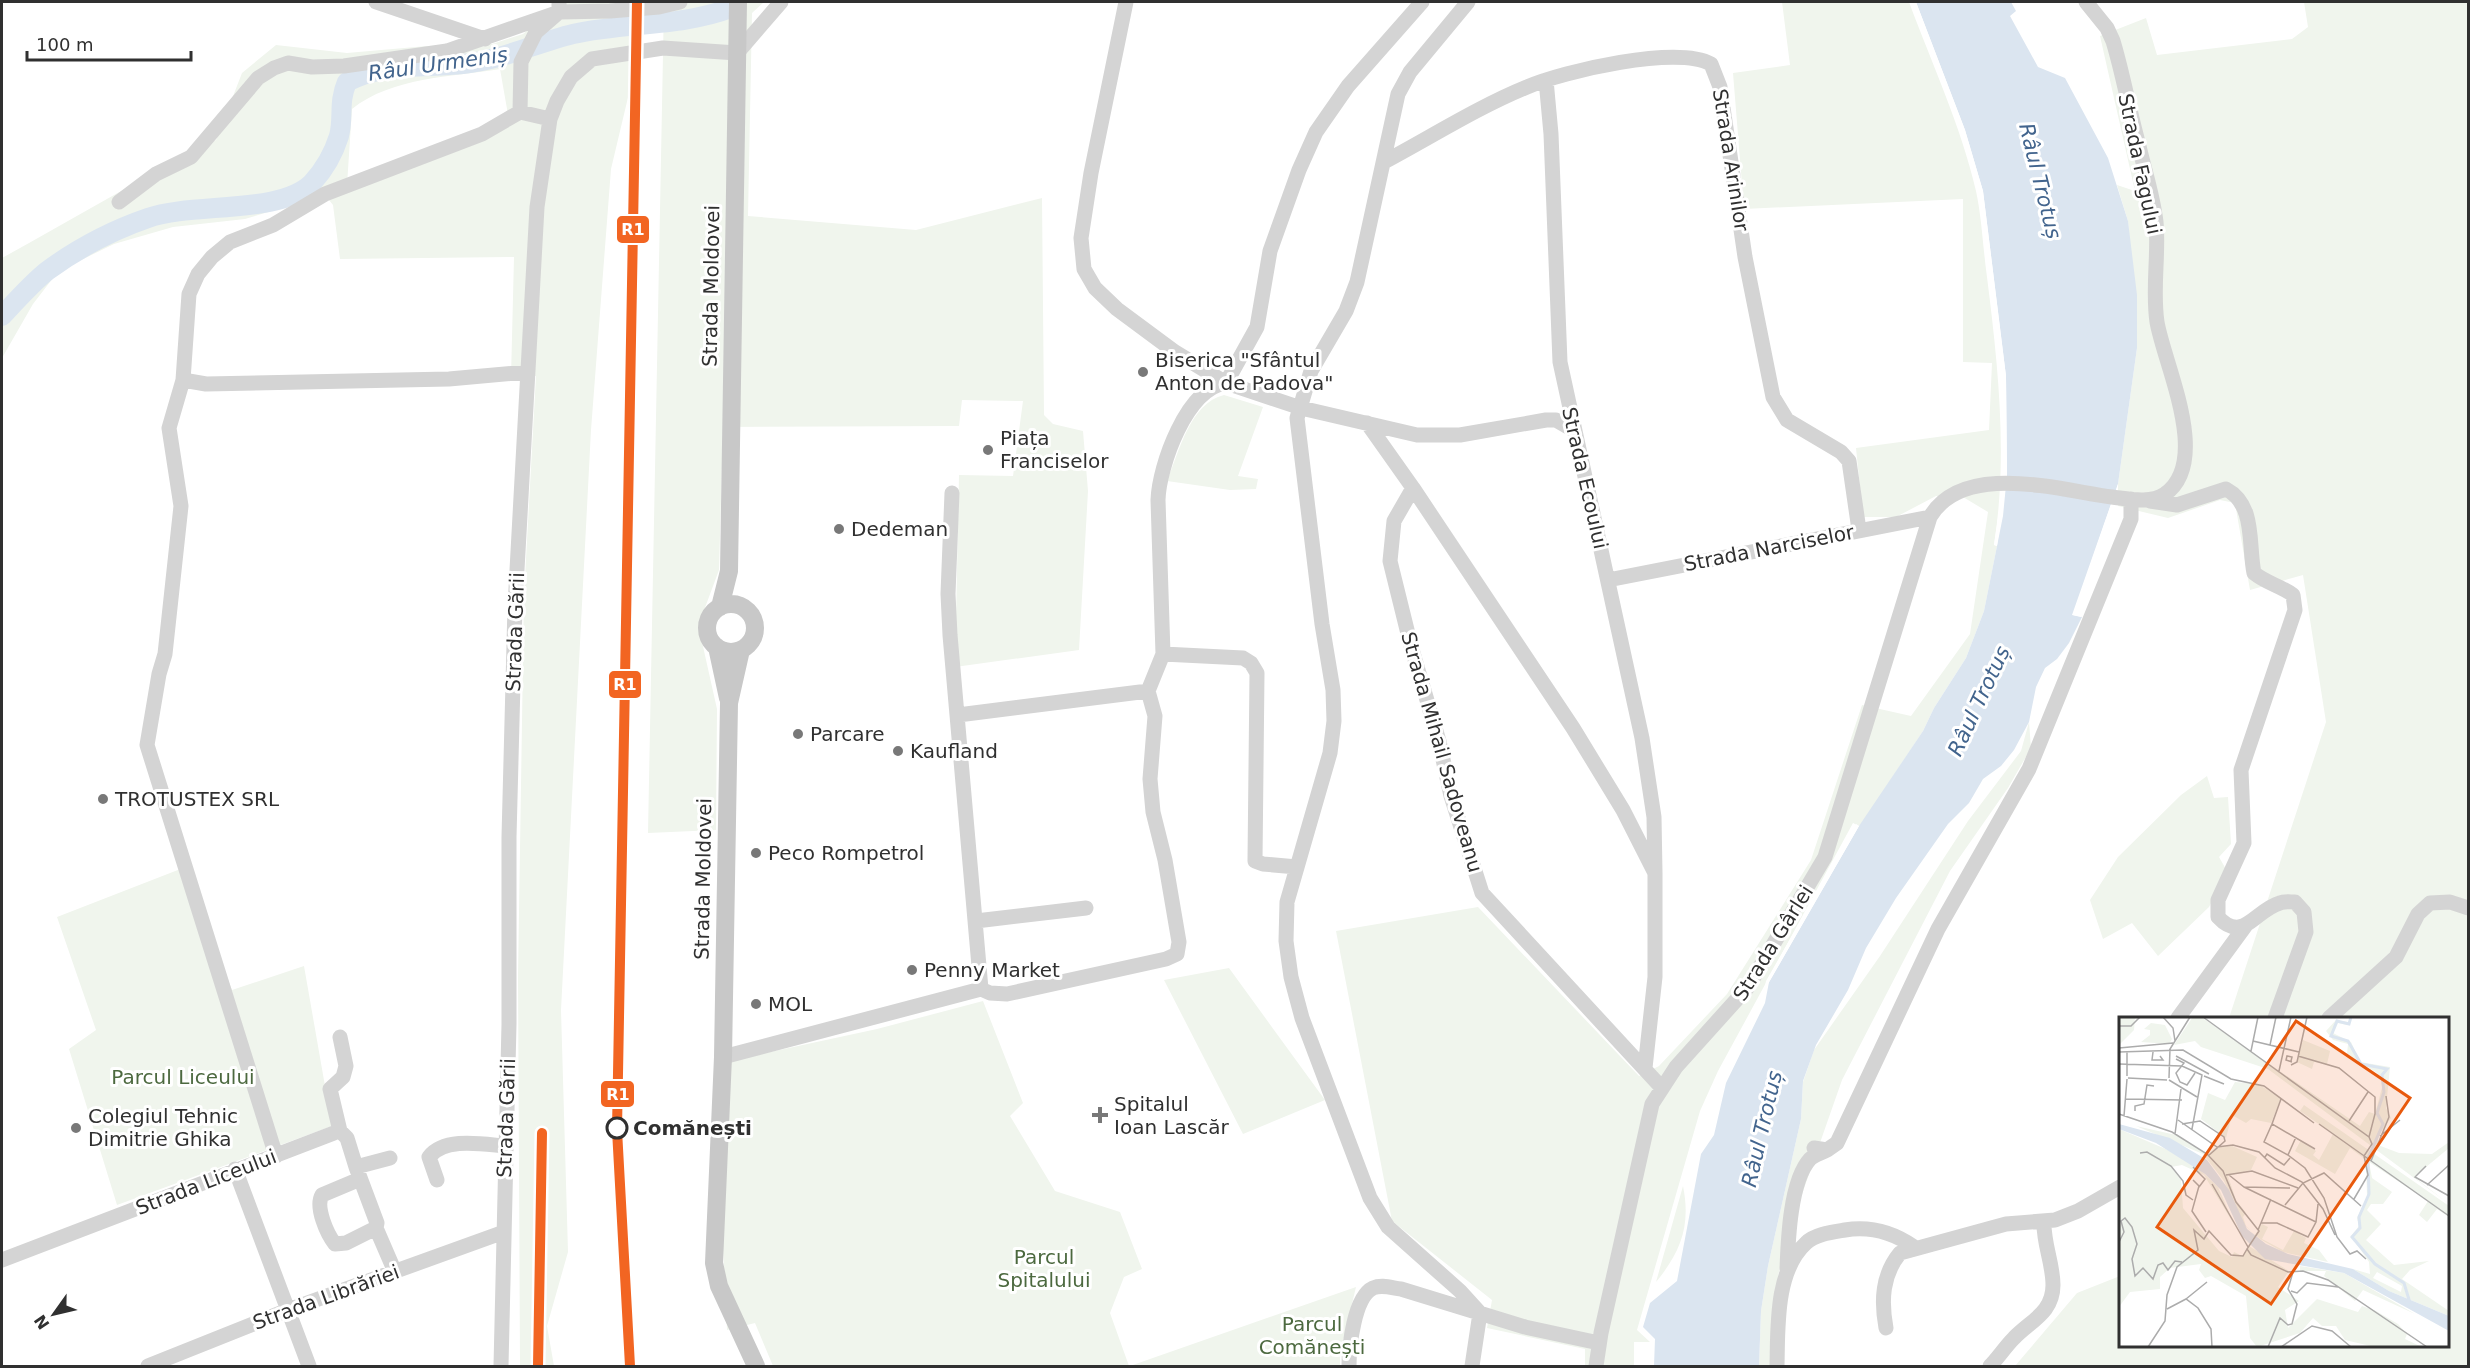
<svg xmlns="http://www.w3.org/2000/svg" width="2470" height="1368" viewBox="0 0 2470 1368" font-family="'DejaVu Sans',sans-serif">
<rect width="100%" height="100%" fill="#fff"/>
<path fill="#f0f5ed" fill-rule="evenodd" d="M562 2H632L630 89 611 169 591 430 561 1010 568 1252 547 1326 554 1366H520L518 976 524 595 536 376 511 377 514 257 340 259 333 205 325 195 245 219 173 227 114 244 75 263 53 278 33 304 2 358V258C73 219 143 177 216 140L242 73 276 45 347 53 427 46 492 44 523 34ZM500 69 510 126 347 185 352 109C392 77 451 77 500 69Z
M664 2H764L752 13 748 216 916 230 1042 198 1044 415 1053 424 1083 431 1088 491 1079 650 955 667 959 475 1013 476 1023 401 962 400 959 426 723 427 719 570 703 613 700 633 717 709 716 830 648 833Z
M1782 2H1909C1932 64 1961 126 1976 191 1982 219 1983 249 1987 277 1998 365 2008 456 1994 545L1997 546 1984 611 1966 658 1934 708 1923 731 1863 822 1859 826 1853 823 1718 1071 1700 1111 1637 1330 1650 1342H1634V1366H1585V1349L1487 1328 1492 1300 1392 1221 1336 931 1478 907 1639 1076 1659 1066 1727 994 1811 860 1862 705 1911 716 1970 634 1988 512 1963 497 1936 496 1896 517H1863L1856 448 1989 430 1992 363 1963 362V199L1744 209 1733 73 1790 65Z
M2304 2H2468V1366H2015L2077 1293 2120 1276V1346H2448V1018H2229L2326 722 2303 575 2250 590 2235 503 2220 500 2168 518 2118 506V484L2137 348 2128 221 2117 185 2135 191 2100 36 2146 18 2157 55 2292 39 2308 27Z
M1224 395 1263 407 1238 476 1258 479 1256 489 1230 490 1167 481C1179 452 1190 403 1224 395Z
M2029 722 2031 748 2008 788 1950 871 1842 1080 1801 1197 1779 1271 1771 1345 1775 1366H1759L1761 1311 1768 1266 1801 1119 1803 1082 1814 1050 1880 956 1968 821 2021 751Z
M2207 776 2214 798 2228 797 2231 844 2219 857 2227 871 2209 907 2158 956 2132 923 2103 939 2090 900 2118 857 2181 795Z
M183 868 232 990 304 966 332 1126 117 1205 69 1049 96 1030 57 917Z
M1229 968 1325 1100 1243 1134 1164 980Z
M983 1001 1023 1103 1010 1116 1055 1191 1120 1212 1142 1269 1124 1277 1110 1313 1129 1366H773L755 1323 727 1330 714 1060 738 1059 877 1029Z
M1683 1186C1691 1225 1681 1252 1656 1282Z
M1356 1287 1340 1354V1366H1130Z"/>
<path fill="#dbe5f0" d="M1916 2H2011L2016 11 2010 16 2038 67 2065 78 2108 158 2128 221 2137 295V348L2118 484 2073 615 2082 617 2069 643 2057 659 2045 668 2036 687 2029 722 2014 750 2001 766 1983 779 1969 803 1948 824 1896 898 1866 948 1848 990 1816 1045 1803 1081 1801 1119 1768 1266 1761 1311 1759 1366H1654L1655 1339 1643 1327 1650 1303 1677 1281 1701 1154 1714 1135 1726 1083 1765 1003 1769 982 1859 826 1923 731 1934 708 1966 658 1984 611 2003 516 2007 475 2006 376 1983 191 1965 130Z"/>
<path fill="#fff" d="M1913 2H1916L1965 130 1983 191 2006 376 2007 475 1997 546 1994 545 2004 475 2003 376 1980 191 1962 131Z
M2118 484V494L2076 613 2082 614 2081 617 2072 615Z
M1856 824 1859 826 1764 991 1766 981Z"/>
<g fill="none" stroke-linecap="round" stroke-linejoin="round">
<path stroke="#dbe5f0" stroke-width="20" d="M2 316C16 301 31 284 47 271 77 249 113 230 148 218 192 202 280 215 312 183 324 170 334 152 339 136 344 117 338 103 347 82 383 63 423 68 463 64 502 60 536 43 573 34 625 22 681 27 731 8"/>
<path stroke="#d4d4d4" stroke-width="15" d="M376 2 485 39
M1126 2 1091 173 1081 238 1084 269 1095 288 1117 309 1175 352 1226 383 1301 408 1417 435H1460L1546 420H1556L1575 431
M1468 2 1410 72 1398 94 1357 282 1346 311 1311 371 1297 418 1322 624 1333 690 1334 721 1330 753 1287 902 1286 941 1291 977 1302 1018 1370 1198 1388 1227 1460 1291 1480 1313 1472 1366
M1546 80 1551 134 1560 362 1642 738 1654 817 1655 873
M520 112 521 62 536 32 559 12V2
M1384 162C1431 137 1478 107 1527 87 1564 71 1677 45 1711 64L1720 87 1745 257 1773 397 1787 420 1841 452 1849 461 1859 530
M119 202 156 174 191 157 258 78 274 68 288 63 312 67 344 66 447 51 559 12 610 11 659 7 680 2
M183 380 206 384 449 379 527 372
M1226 383 1257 327 1270 251 1299 170 1316 132 1348 86 1422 2
M1367 423 1413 488 1394 521 1390 561 1411 646 1439 741 1451 796 1482 893 1662 1088
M1413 488 1573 728 1623 810 1655 873V977L1645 1068
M2150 501 2177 505 2226 489C2256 505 2248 544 2254 573 2266 583 2281 586 2293 595L2295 610 2241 770 2244 843 2218 900V917C2243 944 2255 910 2280 903 2284 901 2290 902 2295 902L2304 912 2306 932 2275 1018
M1608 580 1930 517
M1163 654 1243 658 1251 663 1257 673 1255 861 1263 864 1297 867
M958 715 1148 691 1163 654 1158 500C1159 466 1187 387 1226 383
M976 921 1086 908
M981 989 990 993 1007 994 1166 959 1177 954 1179 942 1165 860 1153 812 1150 779 1155 716 1148 691
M2178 1018 2246 925
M2329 1018 2396 957 2418 914 2430 903 2450 902 2468 908
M340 1037 346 1066 343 1077 330 1089 340 1131
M723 1057 981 989 950 635 948 594 952 493
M1814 1148 1827 1150 1837 1143 1938 929 2029 769 2131 519V499
M276 1156 147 745 159 674 165 654 181 506 169 428 183 380 189 294 198 274 212 257 230 242 273 225 325 194 482 134 520 112 550 119
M356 1167 377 1223 376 1228 346 1243 335 1244C327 1234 315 1207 322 1195L360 1179
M235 1169 309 1366
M437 1180 429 1157C444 1137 482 1144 504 1146
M376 1228 395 1272
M2 1260 334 1133 340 1131 347 1138 356 1167 390 1158
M1787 1269C1788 1241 1790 1181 1810 1159 1814 1155 1822 1153 1827 1150
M1886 1328C1881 1301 1882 1275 1900 1253L2006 1224 2055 1220 2078 1211 2120 1187
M148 1366 288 1310 504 1232
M501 1366 509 1024V837L515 606 537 207 550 119 557 101 571 77 592 59 663 48 737 53 781 2
M1349 1366C1349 1347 1354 1297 1373 1288 1382 1284 1392 1288 1401 1289L1525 1327 1599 1343
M1596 1366 1601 1333 1652 1104 1676 1067 1748 987 1825 857 1930 517C1963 461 2059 490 2112 497 2129 499 2150 504 2165 494 2212 461 2164 364 2157 322 2152 289 2159 255 2156 222 2153 195 2144 169 2138 142 2129 109 2123 74 2113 41L2107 28 2086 2
M1777 1366C1778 1328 1775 1271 1806 1243 1815 1234 1833 1232 1845 1230 1870 1226 1894 1233 1914 1247
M1990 1366C1998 1358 2005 1347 2014 1338 2030 1321 2053 1313 2053 1285 2053 1263 2043 1243 2044 1221"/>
<path stroke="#c8c8c8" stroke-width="18" d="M707 628a24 24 0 1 1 48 0a24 24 0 1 1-48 0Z
M720 607 729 571 738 2
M717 647 728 698
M741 650 729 703 723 1057 714 1263 719 1286 756 1366"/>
<g stroke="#fff" stroke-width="15">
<path id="rail-1" d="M538 1366 542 1133
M630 1366 617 1130 637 2"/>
</g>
<use href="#rail-1" stroke="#f26522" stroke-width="10"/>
</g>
<g fill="#787878" stroke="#fff" stroke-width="2">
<circle cx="1143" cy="372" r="6"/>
<circle cx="988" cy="450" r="6"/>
<circle cx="839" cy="529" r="6"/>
<circle cx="798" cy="734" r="6"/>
<circle cx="898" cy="751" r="6"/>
<circle cx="103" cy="799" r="6"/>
<circle cx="756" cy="853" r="6"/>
<circle cx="912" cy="970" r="6"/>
<circle cx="756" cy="1004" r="6"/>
<path d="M1097 1106h6v6h6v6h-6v6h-6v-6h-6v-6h6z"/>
<circle cx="76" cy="1128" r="6"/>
</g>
<circle fill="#fff" stroke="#303030" stroke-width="3" cx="617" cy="1128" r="10"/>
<g text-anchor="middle" stroke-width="6" stroke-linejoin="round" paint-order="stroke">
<g font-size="20" fill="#303030" stroke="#fff">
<text transform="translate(1731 160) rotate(81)" y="7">Strada Arinilor</text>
<text transform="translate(2140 164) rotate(78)" y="7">Strada Fagului</text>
<text transform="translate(711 286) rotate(-89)" y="7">Strada Moldovei</text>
<text transform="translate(1585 478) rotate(77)" y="7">Strada Ecoului</text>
<text transform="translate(1769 548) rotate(-11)" y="7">Strada Narciselor</text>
<text transform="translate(515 632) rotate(-88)" y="7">Strada Gării</text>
<text transform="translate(1442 752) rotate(74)" y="7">Strada Mihail Sadoveanu</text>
<text transform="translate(703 879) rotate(-89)" y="7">Strada Moldovei</text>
<text transform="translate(1773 943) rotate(-58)" y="7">Strada Gârlei</text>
<text transform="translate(506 1118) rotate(-88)" y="7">Strada Gării</text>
<text transform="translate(206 1182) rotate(-21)" y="7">Strada Liceului</text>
<text transform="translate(326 1297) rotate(-20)" y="7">Strada Librăriei</text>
</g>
<g font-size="20" fill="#303030" stroke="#fff" text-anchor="start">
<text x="1155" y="367">Biserica "Sfântul<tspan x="1155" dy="23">Anton de Padova"</tspan></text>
<text x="1000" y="445">Piața<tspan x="1000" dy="23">Franciselor</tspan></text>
<text x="851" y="536">Dedeman</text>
<text x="810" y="741">Parcare</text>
<text x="910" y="758">Kaufland</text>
<text x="115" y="806">TROTUSTEX SRL</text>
<text x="768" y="860">Peco Rompetrol</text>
<text x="924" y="977">Penny Market</text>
<text x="768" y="1011">MOL</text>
<text x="1114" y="1111">Spitalul<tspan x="1114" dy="23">Ioan Lascăr</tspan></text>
<text x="88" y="1123">Colegiul Tehnic<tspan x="88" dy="23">Dimitrie Ghika</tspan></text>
</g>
<g font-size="20" fill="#4c693f" stroke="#fff">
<text x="183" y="1084">Parcul Liceului</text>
<text x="1044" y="1264">Parcul<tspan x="1044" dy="23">Spitalului</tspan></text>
<text x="1312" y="1331">Parcul<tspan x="1312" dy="23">Comănești</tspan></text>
</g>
<g font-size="20" font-weight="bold" fill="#303030" stroke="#fff" text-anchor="start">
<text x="633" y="1135">Comănești</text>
</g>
<g font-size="21" font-style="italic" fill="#42648d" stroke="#fff">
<text transform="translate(438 64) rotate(-8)" y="7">Râul Urmeniș</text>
<text transform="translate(2040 181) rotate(76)" y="7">Râul Trotuș</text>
<text transform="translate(1979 701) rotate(-65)" y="7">Râul Trotuș</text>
<text transform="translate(1762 1129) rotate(-77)" y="7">Râul Trotuș</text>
</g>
</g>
<g transform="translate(2119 1017)">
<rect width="330" height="330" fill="#fff"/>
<path d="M0 0H16L15 13 0 28ZM82 0 241 109 250 95 256 97 264 67 258 56 228 37 229 27 214 23 207 14 217 3 229 5 234 0 228 8 219 6 214 16 232 25 241 45 271 50 267 91 272 101 259 119V128L280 136 313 137 330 125V131L295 160 330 187 149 52 82 30 76 24 55 28 73 1ZM32 6 46 8 53 22 50 27 22 25 31 18V13L25 12ZM184 23 211 34 208 47 195 45 193 52 178 45ZM116 65 139 67 162 81 152 106 132 102 127 106 113 98 107 121 82 102 89 76 106 83ZM185 88 330 189V200L318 192 308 205 300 198 309 184 250 145 253 161 273 175 264 187H252L248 193 262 207 247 223 275 248 310 244 291 253 283 262 330 294V299L270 274 234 252 251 257 250 245 232 219 240 209 238 201 248 180 247 143 231 131 216 157 176 134 182 123 197 134 194 138 200 143 214 117 181 94ZM258 255 283 269 282 275 254 261ZM17 109 57 118 89 137 97 130 111 128 138 140 132 153 109 159 117 183 127 196 124 200 127 209 136 218 143 207 149 210 143 222 164 233 175 214 187 221 185 226 200 233 209 245 164 235 141 222 125 208 105 164 84 137ZM0 112 49 133 79 151 99 170 116 209 85 158 63 148 52 150 62 163 64 191 100 234 113 240 115 235 123 239 130 229 170 254 159 270 180 284 166 293 169 311 198 282 239 295 243 289 257 294 279 307 288 317 286 322 303 330H256L226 323 217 309H203L194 301 181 316 138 330 131 321 127 279 92 259 86 261 80 253 82 247 51 251 41 260V272L11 275 0 290ZM181 249 225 256 296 297 244 273 236 284 205 259 207 254H181Z" fill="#f0f5ed" fill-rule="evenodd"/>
<path d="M0 107 51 121 88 143 110 173 128 212 147 227 169 237 234 252 270 274 330 299V314L225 256 146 242 123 219 102 173 86 157 37 126 0 112Z" fill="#dbe5f0"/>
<path fill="none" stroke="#dbe5f0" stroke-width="3" d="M232 0 230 7 218 4 212 19 229 24 242 47 268 52 263 58 265 75 258 96 264 107 249 141M249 143 250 177 240 200 241 211 233 220 256 247 285 266 291 286"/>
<path fill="none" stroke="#acacac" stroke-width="1.5" d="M44 0 54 11 56 24M84 0 250 120 253 127 245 139 249 158 235 182M0 9H12L21 0M134 24 180 35M151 28 157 0M0 31 54 26M132 34 139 0M0 35 64 33 112 62 145 69 195 106M34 35 33 43H44L41 39M57 39 90 57M179 39 220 51 256 80V97L250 120M57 42 65 46 57 56 61 65 68 68 76 56M172 44 173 40 168 39 167 43 173 45M0 47 63 49 83 58 73 112M172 48 178 45 188 0M160 54 172 0M8 59V35M85 59 105 67M9 61 48 63M50 61 51 32 71 0M50 63 78 80M6 82 63 83M162 82 153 107 196 132M16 94V89L25 87 28 68 35 69M0 97 53 115 88 137 104 154 117 185 140 214 128 232 132 238 169 255 184 254 209 263 308 330M5 99 8 62M59 103 98 130 114 128 140 135 156 151 183 165 204 192 216 218M230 104 249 75M63 107 81 104 105 120 106 124 89 139M153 107 145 125 169 138M200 107 330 199M56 117 62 72M261 119 281 103M177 120 169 138 186 151 205 181 218 220 231 237 238 234 247 242M21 136 28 135 52 149 64 164 67 178 74 183M146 140 148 137 165 148 171 141M252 144 270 100 267 79M307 149 296 160 330 179M74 150 86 162 80 170M107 158 133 154 179 171M110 158 125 170 171 171M74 163 80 169 73 194 87 215M93 167 129 230M308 168 330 148M125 170 197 205M166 188 184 166 205 156 242 189M142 206H158L189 220 197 205 199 187M139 213 152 182M0 225 5 215 2 204 6 201 13 210 18 227 13 242 16 259 24 251 34 262 39 248 44 246 49 253 56 244 63 245M172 274 178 276 188 266 219 270M67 282 88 265M48 292 67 282 79 291 92 312 93 330M29 330 46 304 48 278 58 250 79 233 75 213 85 222 90 214 112 238 124 239 128 232M149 330 161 301 169 308 173 307 178 287 169 272 174 255M162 330 193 309 213 314 232 330"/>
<path fill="#e8590c" fill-opacity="0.15" stroke="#e8590c" stroke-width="3" d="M177 4 291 81 152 287 38 210Z"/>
<rect width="330" height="330" fill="none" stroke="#303030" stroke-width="3"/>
</g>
<g stroke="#fff" stroke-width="2">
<rect x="616" y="215" width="34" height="29" rx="6" fill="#f26522"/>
<rect x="608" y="670" width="34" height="29" rx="6" fill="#f26522"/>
<rect x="600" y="1080" width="35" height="28" rx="6" fill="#f26522"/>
</g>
<g font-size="16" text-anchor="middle" font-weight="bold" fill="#fff">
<text x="633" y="235">R1</text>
<text x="625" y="690">R1</text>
<text x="618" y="1100">R1</text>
</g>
<rect width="2470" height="1368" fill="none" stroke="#303030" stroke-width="6"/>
<g transform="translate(54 1314) rotate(236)" stroke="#ffffff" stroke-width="4.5" paint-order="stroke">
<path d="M0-4.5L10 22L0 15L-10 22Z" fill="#303030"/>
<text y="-9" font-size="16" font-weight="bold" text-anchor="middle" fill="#303030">N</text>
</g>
<path d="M27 51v9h164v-9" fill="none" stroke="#303030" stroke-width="3"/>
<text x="36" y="51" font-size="18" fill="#303030" stroke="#ffffff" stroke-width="4.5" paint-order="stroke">100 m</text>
</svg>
